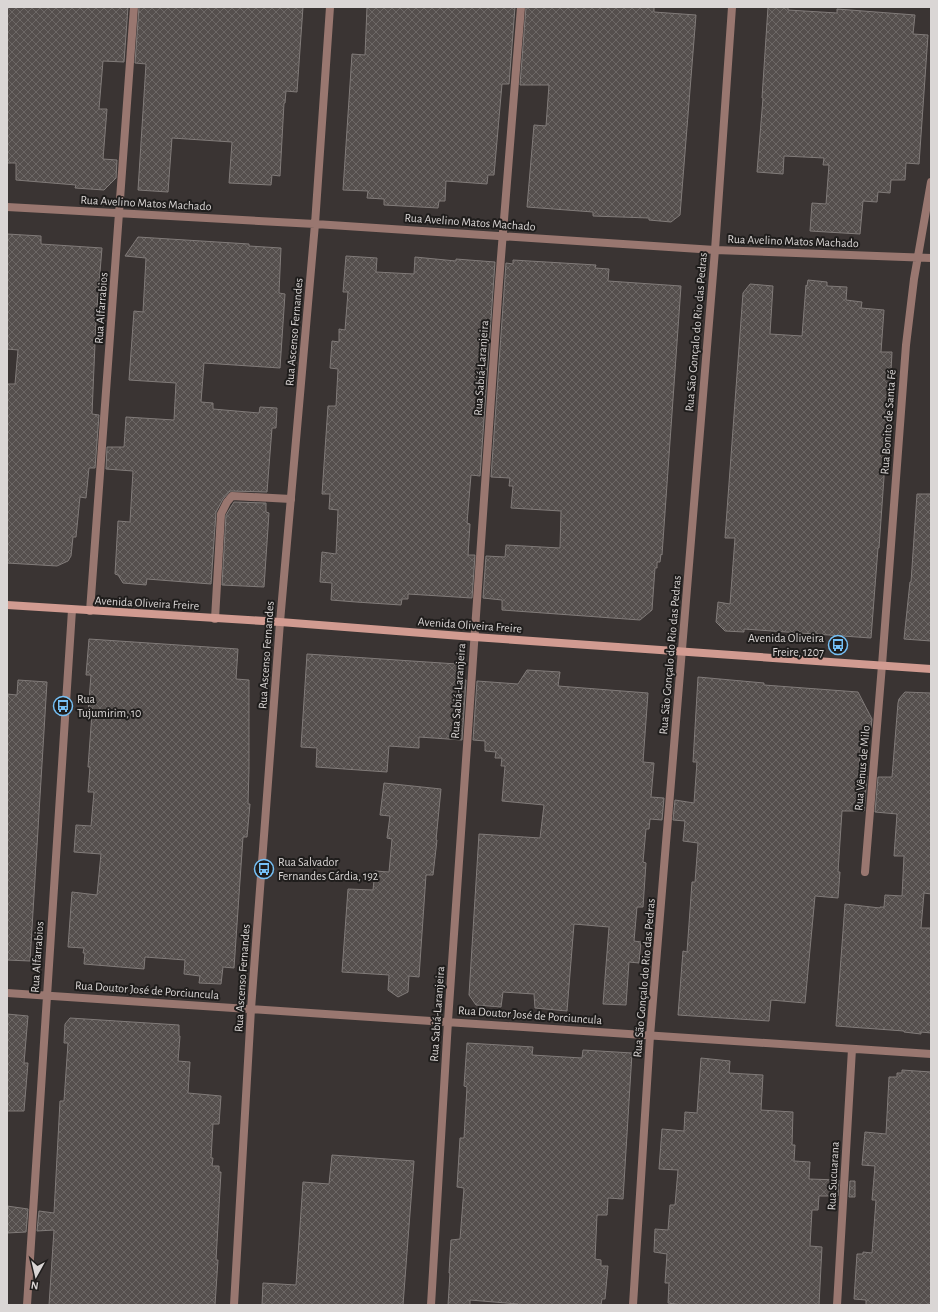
<svg xmlns="http://www.w3.org/2000/svg" width="938" height="1312" viewBox="0 0 938 1312" font-family="'Alegreya Sans',sans-serif">
<defs>
<pattern id="building-cross-hatch" width="8" height="8" patternUnits="userSpaceOnUse"><rect width="8" height="8" fill="#554f4d"/><path d="M0 0l8 8M0 8l8-8" fill="none" stroke="#6d6866"/></pattern>
</defs>
<rect width="100%" height="100%" fill="#3a3433"/>
<path fill="url(#building-cross-hatch)" stroke="#817b79" d="M7 7H128L124 62 103 61 99 109H107L103 159 117 160 116 178 104 190 75 188 76 185 16 180V163H7Z
M139 7H303L297 92 286 91 285 103H284L280 176 272 175 271 185 229 183 232 142 172 138 168 192 138 190 146 64 135 63Z
M367 7H515L509 84H502L494 175H488L487 184 446 181 445 201H439L438 208 384 205V199L367 198 368 191 343 190 352 54 365 55Z
M526 7H654V12L696 15 680 215 671 222 649 220V218L593 216V212L527 207 534 125 546 126 549 85H520Z
M768 7H788V10L837 13V9L915 15 913 34 928 35 919 164 906 163 905 180H891L890 193 878 192 877 202 863 201 860 234 810 231 812 203 826 204 829 165H823L824 158 784 156 783 174 757 172 763 98H762Z
M7 234 41 236V244L102 248 96 320 92 414 99 415 95 468H89L86 498 80 497 76 537H73L71 556 68 561 57 566 7 563V384H15L18 350 7 349Z
M138 237 249 244V246L281 248 279 293 285 294 280 368 204 363 201 402 213 403V409L259 413 260 407 277 408 276 428H272L267 492 230 491 223 499 216 512 211 584 147 579 146 585 123 583 118 575 115 574 118 521 130 522 133 471 106 469 107 447H124L126 417 174 420 176 383 129 380 134 311 143 312 146 258 125 256Z
M346 256 377 258 376 272 414 274 415 257 456 261V259L495 262 480 476 471 475 467 523 470 524 468 555H475L472 598 408 594V599H402L401 605 356 602 331 600 332 583 320 582 322 552 336 554 338 510 329 509 330 494H322L328 406H336L338 369 330 368 332 341 339 342V329L345 330 348 292H343Z
M513 260 596 265 595 268 609 269 608 281 681 286 662 555 661 554 660 562H657V568H655L652 610 640 620 502 610V600L483 598 486 556 505 557 506 545 560 548 561 511 511 508 513 486H509L510 478 491 477 506 263 513 264Z
M808 280 827 282V286L847 287 846 300 862 302 861 308 884 310 881 352H892L886 463H885L879 548H878L871 638 744 629V632L725 631 716 622 718 602 730 604 735 538H725L743 293 750 284 773 286 770 334 802 336 806 285 807 286Z
M917 494H931V641L904 639 910 582H911Z
M234 502 266 503V512L269 513 264 587 222 585 226 515Z
M89 639 238 649 236 679 249 680V769L248 804H250L247 837H243L234 968 223 967 221 984 199 983 200 976 184 974 185 960 145 957 144 969 84 964 85 953H83L84 948 68 947 72 892 97 895 101 854 74 852 76 825 91 826 94 792H88L90 767H88L92 713H88L91 675H86Z
M307 654 457 664 456 679 466 680 462 740 419 737V748L389 746 387 772 316 767 317 748 301 747Z
M527 670 560 672 558 686 648 693 643 762 654 763 651 797 664 798 662 820 650 819 649 829H646L643 862 646 863 643 907H637L634 941 641 942 639 963 629 962 626 1005 603 1004 609 927 574 924 567 1011 535 1008 534 994 503 992 501 1007 476 1005 469 995 479 834 540 838 544 805 502 801 505 766H501L502 758H495L496 752 485 751V741L473 740 477 681 518 684Z
M698 677 764 683V685L858 692 872 719 871 728 862 730 858 776H867L864 811H842L838 872H840L838 898 815 896 805 1003 771 1000 769 1021 678 1015 683 951 687 952 692 882H695L698 843 683 841 685 821 673 820 675 800 694 803 697 762H693Z
M18 680 47 682 30 961 7 960V694L17 695Z
M905 692 930 693 931 695V894L924 893 921 928H931V1033L921 1032V1034L904 1032V1031L836 1026 845 904 880 908V907H884L885 895 902 896 904 856H894L897 814 875 812 878 777H892L898 703 899 699Z
M384 783 441 789 436 840H437L433 875H426L419 977 409 976 408 992 398 997 388 990 389 975 342 972 348 889 373 890 375 871 389 872 392 839 387 838 390 816 380 815Z
M7 1014 28 1016 24 1063H28L24 1111H7Z
M70 1018 179 1025V1036H180L178 1061 190 1062 188 1093 221 1096 219 1124H213L211 1158H213L212 1166H219V1172H221L216 1260H218L215 1305H49L54 1230 37 1231 39 1211 54 1213 60 1101H64L68 1043H64L65 1024Z
M467 1043 533 1047 532 1055 582 1058 583 1050 632 1053 623 1199 608 1198 607 1215H597L595 1259 601 1260V1266H608L605 1299H602L601 1305H518V1304L470 1300V1305H448L450 1273H449L451 1240 460 1239 464 1188 457 1187 460 1138H464L467 1087 464 1086Z
M701 1058 730 1061 729 1073 763 1075 761 1110 793 1112 792 1145H795L794 1161 810 1162 809 1179 839 1180 838 1196H819L818 1210H812L810 1246 822 1247 819 1305H682L668 1303 669 1283H665L667 1254 654 1252 655 1229 668 1230 670 1205H675L678 1170 659 1169 662 1129 684 1131 685 1112 697 1113Z
M902 1070 931 1072V1305H866V1300L854 1299 857 1254H863V1252L872 1253 876 1200H872L875 1166 862 1165 865 1132 886 1134 889 1077H897V1073H902Z
M332 1155 414 1161 403 1305H262L263 1283 296 1285 303 1182 329 1184Z
M850 1181H855V1197H849Z
M7 1206 28 1209 26 1232 7 1233Z"/>
<g fill="none" stroke-linecap="round" stroke-linejoin="round">
<path stroke="#997770" stroke-width="8" d="M215 619 221 514 227 502 232 496 291 499"/>
<path stroke="#997770" stroke-width="8" d="M7 207 315 224 715 250 931 258
M90 611 134 7
M865 872 882 665 906 345 914 279 931 182
M7 993 931 1054
M27 1305 72 610
M234 1305 251 1009 280 622 315 224 330 7
M431 1305 448 1021 499 282 521 7
M633 1305 650 1036 715 250 732 7
M837 1305 852 1049"/>
<path stroke="#d19b91" stroke-width="8" d="M7 605 280 622 474 637 931 669"/>
</g>
<defs>
<g id="bus-ring" transform="scale(1)"><circle r="9.5" fill="#1f1d1c" stroke="#75c0f6" stroke-width="1.5"/><path d="M-5-6H5V4H4V6H2V4H-2V6H-4V4H-5ZM-3.5-4V0h7V-4ZM-3.5 1.2v1.5H-2V1.2ZM2 1.2v1.5H3.5V1.2Z" fill="#75c0f6"/></g>
</defs>
<g fill-rule="evenodd">
<use href="#bus-ring" x="838" y="645"/>
<use href="#bus-ring" x="63" y="706"/>
<use href="#bus-ring" x="264" y="869"/>
</g>
<g text-anchor="middle" stroke-width="4" stroke-linejoin="round" paint-order="stroke">
<g font-size="12" fill="#dad6d5" stroke="#1f1d1c">
<text transform="translate(146 203) rotate(3)" y="4">Rua Avelino Matos Machado</text>
<text transform="translate(470 222) rotate(4)" y="4">Rua Avelino Matos Machado</text>
<text transform="translate(793 241) rotate(2)" y="4">Rua Avelino Matos Machado</text>
<text transform="translate(101 308) rotate(-86)" y="4">Rua Alfarrabios</text>
<text transform="translate(294 332) rotate(-85)" y="4">Rua Ascenso Fernandes</text>
<text transform="translate(696 332) rotate(-85)" y="4">Rua São Gonçalo do Rio das Pedras</text>
<text transform="translate(481 368) rotate(-86)" y="4">Rua Sabiá-Laranjeira</text>
<text transform="translate(888 422) rotate(-86)" y="4">Rua Bonito de Santa Fé</text>
<text transform="translate(147 603) rotate(3)" y="4">Avenida Oliveira Freire</text>
<text transform="translate(470 625) rotate(4)" y="4">Avenida Oliveira Freire</text>
<text transform="translate(266 655) rotate(-86)" y="4">Rua Ascenso Fernandes</text>
<text transform="translate(670 655) rotate(-85)" y="4">Rua São Gonçalo do Rio das Pedras</text>
<text transform="translate(458 691) rotate(-86)" y="4">Rua Sabiá-Laranjeira</text>
<text transform="translate(862 768) rotate(-85)" y="4">Rua Vênus de Milo</text>
<text transform="translate(37 957) rotate(-86)" y="4">Rua Alfarrabios</text>
<text transform="translate(242 978) rotate(-86)" y="4">Rua Ascenso Fernandes</text>
<text transform="translate(644 978) rotate(-85)" y="4">Rua São Gonçalo do Rio das Pedras</text>
<text transform="translate(147 990) rotate(4)" y="4">Rua Doutor José de Porciuncula</text>
<text transform="translate(437 1014) rotate(-86)" y="4">Rua Sabiá-Laranjeira</text>
<text transform="translate(530 1015) rotate(4)" y="4">Rua Doutor José de Porciuncula</text>
<text transform="translate(833 1176) rotate(-87)" y="4">Rua Sucuarana</text>
</g>
<g font-size="12" fill="#dad6d5" stroke="#1f1d1c" text-anchor="start">
<text x="824" y="642" text-anchor="end">Avenida Oliveira<tspan x="824" dy="14">Freire, 1207</tspan></text>
<text x="77" y="703">Rua<tspan x="77" dy="14">Tujumirim, 10</tspan></text>
<text x="278" y="866">Rua Salvador<tspan x="278" dy="14">Fernandes Cárdia, 192</tspan></text>
</g>
</g>
<rect width="938" height="1312" fill="none" stroke="#dad6d5" stroke-width="16"/>
<g transform="translate(36 1276) rotate(188)" stroke="#1f1d1c" stroke-width="3" paint-order="stroke">
<path d="M0-3L7 15L0 10L-7 15Z" fill="#dad6d5"/>
<text y="-6" font-size="11" font-weight="bold" text-anchor="middle" fill="#dad6d5">N</text>
</g>
</svg>
